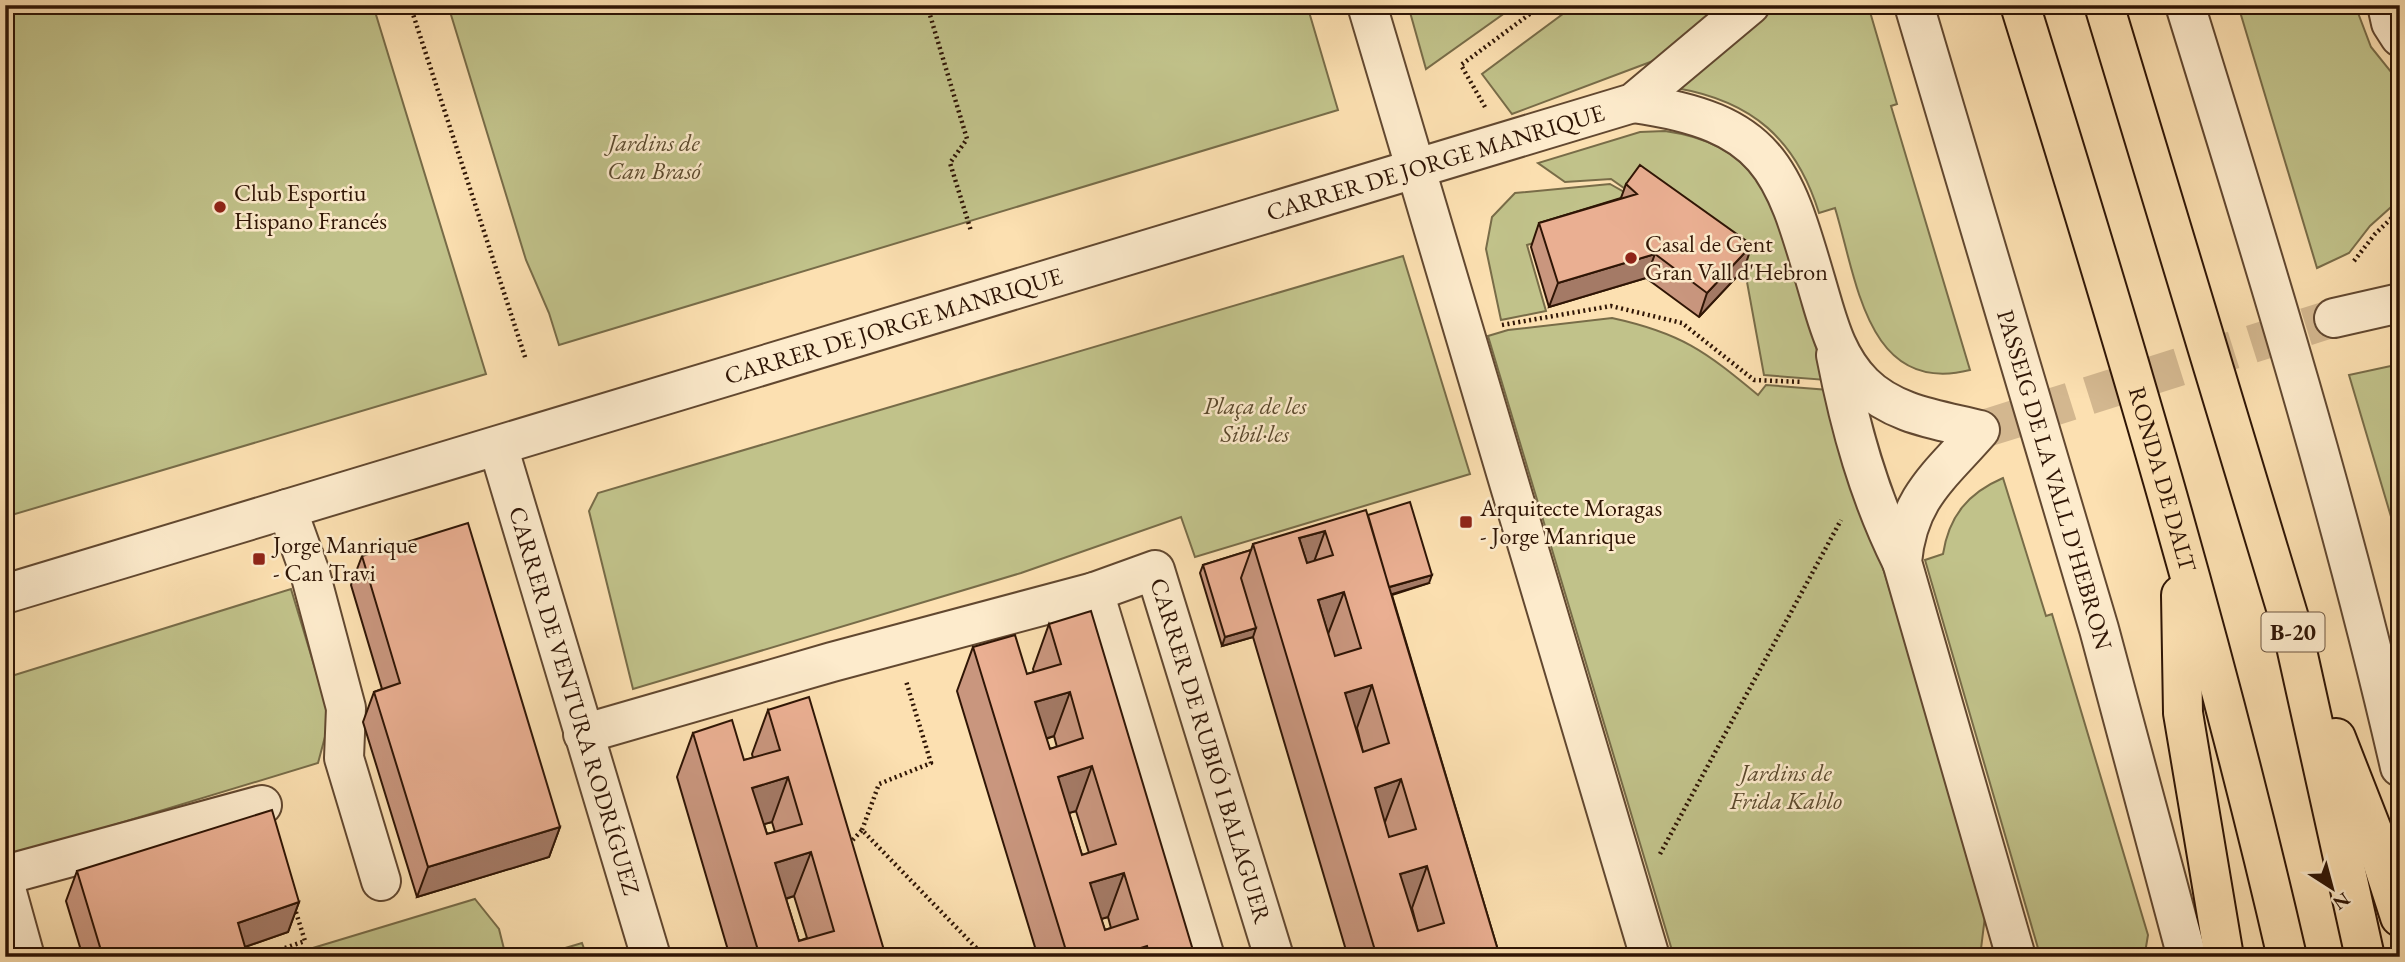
<svg xmlns="http://www.w3.org/2000/svg" width="2405" height="962" viewBox="0 0 2405 962" font-family="'EB Garamond',serif">
<rect width="100%" height="100%" fill="#fce0b1"/>
<filter id="stains"><feTurbulence type="fractalNoise" baseFrequency=".00286" numOctaves="4"/><feColorMatrix values="0 0 0 0 .2 0 0 0 0 .09 0 0 0 0 .02 0 0 0 .5 -.17"/></filter>
<radialGradient id="worn" r=".72"><stop offset=".6" stop-color="#630" stop-opacity="0"/><stop offset="1" stop-color="#630" stop-opacity=".3"/></radialGradient>
<path fill="#c1c28a" stroke="#786c48" stroke-width="2" d="M5 5H373L486 374 5 517Z
M448 5H1307L1338 110 559 345 549 313 526 260Z
M1408 5H1516L1426 69Z
M1575 5H1731L1653 61 1512 114 1482 74Z
M1764 5H1868L1897 104 1891 106 1970 370C1867 396 1857 280 1835 208L1819 213C1796 139 1752 101 1676 88Z
M2238 5H2355L2371 47 2400 83V199L2370 226 2349 253 2317 268Z
M1665 131C1755 144 1770 194 1793 271 1804 307 1815 343 1826 380L1764 375 1743 260 1629 180 1624 188 1611 179 1565 182 1538 163 1640 132Z
M1610 184 1624 192 1608 221 1527 245 1546 311 1501 320 1486 249 1492 217 1515 193Z
M1403 256 1470 474 1195 557 1181 517 1021 573 633 689 589 511 598 493Z
M1612 318C1681 333 1705 351 1758 395L1766 385 1829 390 1979 884 1985 916 1980 957H1674L1488 336 1508 330Z
M2400 364V547L2349 375Z
M2003 478 2046 616 2052 614 2148 935 2146 947 2151 952 2145 957 2040 955 1925 560 1943 554C1949 516 1968 493 2003 478Z
M291 589 330 718 318 763 5 858V678Z
M475 899 499 929 506 957H283Z
M582 943 587 957H535Z"/>
<g fill="none" stroke-linecap="round" stroke-linejoin="round">
<path stroke="#d3b78f" stroke-width="38" stroke-dasharray="38 19" stroke-linecap="butt" d="M1980 430 2334 318"/>
<g stroke="#624830" stroke-width="42">
<g id="minor">
<path d="M1367 5 1650 957"/>
<path id="s1" d="M1914 5 2099 629 2187 957"/>
<path d="M2185 5C2263 257 2341 510 2400 767"/>
<path d="M2387 5 2391 23 2400 37"/>
<path d="M1633 103C1776 123 1784 173 1821 299 1830 330 1839 360 1863 384 1894 415 1940 420 1980 430 1940 476 1908 497 1902 562L2016 957"/>
<path d="M2334 318 2400 303"/>
<path d="M1836 355C1850 427 1869 496 1902 562"/>
<path id="s2" d="M498 446 651 957"/>
<path d="M287 509 310 573 346 708 344 758 381 881"/>
<path d="M1094 592 1205 957"/>
<path id="s3" d="M5 594 1633 103 1750 5"/>
<path id="s4" d="M583 734 832 662 1094 592 1155 570 1274 957"/>
<path d="M5 875 262 805"/>
<path d="M5 885 25 957"/>
</g>
</g>
<g stroke="#2f1505" stroke-width="42">
<g id="highway">
<path id="s5" d="M2020 5C2118 320 2213 636 2287 957"/>
<path d="M2104 5 2292 628 2365 957"/>
<path d="M2181 595 2183 713 2224 957"/>
<path d="M2336 738 2372 830 2400 917"/>
</g>
</g>
<path stroke="#2f1505" stroke-width="4.5" stroke-dasharray="2 3.5" stroke-linecap="butt" d="M410 5 526 360
M927 5 967 139 950 163 971 231
M1485 107 1461 65 1542 5
M2354 261 2375 234 2400 210
M1502 325 1611 306 1682 323 1754 380 1803 382
M862 830 879 784 931 763 906 681
M849 844 862 830 985 957
M1660 854 1841 520
M259 957 305 941 295 909"/>
<use href="#minor" stroke="#fdebcc" stroke-width="38"/>
<use href="#highway" stroke="#fce0b1" stroke-width="38"/>
</g>
<path fill="#c9967e" stroke="#2f1505" stroke-width="2" fill-rule="evenodd" d="M1626 184 1744 269 1699 317 1646 278 1549 307 1531 247 1539 223 1621 198Z
M1368 515 1429 583 1392 595 1500 957H1348L1253 637 1222 646 1200 573 1203 565 1251 550 1253 544ZM1356 728H1357L1363 752ZM1412 908 1418 931 1411 909Z
M362 556 560 827 549 857 417 897 363 722 374 692 382 689 351 585Z
M1049 624 1195 957H1038L957 691 973 647 1027 674 1034 672 1033 669ZM1054 736 1057 747 1050 749 1046 739ZM1076 811 1089 853 1082 855 1069 813ZM1108 917 1111 928 1105 930 1101 919Z
M768 710 886 957H730L677 777 693 733 744 760 753 758 752 754ZM772 822 775 832 767 834 764 824ZM794 896 807 938 799 941 786 899Z
M77 871 299 902 288 932 245 947 248 957H83L66 901Z"/>
<path fill="#a47a66" stroke="#2f1505" stroke-width="2" d="M1752 245 1744 269 1699 317 1707 293Z
M1655 254 1646 278 1549 307 1558 283Z
M1325 531 1310 573 1299 538Z
M1432 575 1429 583 1366 602 1369 593Z
M1344 592 1328 634 1318 600Z
M1256 628 1253 637 1222 646 1225 637Z
M1372 685 1357 728 1330 736 1345 693Z
M1070 692 1054 736 1019 747 1035 702Z
M1092 766 1076 811 1042 821 1058 777Z
M788 777 772 822 736 832 752 788Z
M1401 779 1385 822 1359 830 1375 788Z
M560 827 549 857 417 897 428 867Z
M811 852 794 896 759 907 775 863Z
M1427 866 1412 908 1385 916 1400 874Z
M1124 873 1108 917 1074 927 1090 883Z
M299 902 288 932 227 953 238 923Z
M1147 946 1143 957H1112Z"/>
<path fill="#eaaf92" stroke="#2f1505" stroke-width="2" fill-rule="evenodd" d="M1640 165 1752 245 1707 293 1655 254 1558 283 1539 223 1637 194 1626 184Z
M1410 502 1432 575 1389 587 1368 515Z
M1366 510 1500 957H1377L1253 544ZM1325 531 1333 555 1307 563 1299 538ZM1344 592 1361 648 1335 656 1318 600ZM1372 685 1389 743 1363 752 1345 693ZM1401 779 1416 829 1389 837 1375 788ZM1427 866 1444 923 1418 931 1400 874Z
M468 523 560 827 428 867 374 692 400 683 362 556Z
M1251 550 1241 578 1256 628 1225 637 1203 565Z
M1091 611 1195 957H1150L1147 946 1112 957H1068L973 647 1015 635 1027 674 1061 664 1049 624ZM1070 692 1083 738 1050 749 1035 702ZM1092 766 1116 844 1082 855 1058 777ZM1124 873 1138 919 1105 930 1090 883Z
M809 697 886 957H760L693 733 732 720 744 760 780 750 768 710ZM788 777 802 824 767 834 752 788ZM811 852 834 931 799 941 775 863Z
M272 810 299 902 238 923 248 957H103L77 871Z"/>
<g fill="#8f2418" stroke="#fdebcc" stroke-width="2.5">
<circle cx="220" cy="207" r="7"/>
<circle cx="1631" cy="258" r="7"/>
<rect x="1459" y="515" width="14" height="14" rx="3.5"/>
<rect x="252" y="552" width="14" height="14" rx="3.5"/>
</g>
<g text-anchor="middle" stroke-width="5" stroke-linejoin="round" paint-order="stroke">
<rect fill="#fdebcc" stroke="#6d5541" stroke-width="2" x="2261.5" y="612.5" width="63" height="39" rx="5"/>
<g font-size="23" font-weight="bold" fill="#2f1505">
<text x="2293" y="640">B-20</text>
</g>
<g font-size="24" font-style="italic" fill="#5b492d" stroke="#fdebcc">
<text x="654" y="151">Jardins de<tspan x="654" dy="28">Can Brasó</tspan></text>
<text x="1255" y="414">Plaça de les<tspan x="1255" dy="28">Sibil·les</tspan></text>
<text x="1786" y="781">Jardins de<tspan x="1786" dy="28">Frida Kahlo</tspan></text>
</g>
<g font-size="24" fill="#2f1505" stroke="#fdebcc">
<text dy="8" stroke="none"><textPath href="#s3" startOffset="1494">CARRER DE JORGE MANRIQUE</textPath></text>
<text dy="8" stroke="none"><textPath href="#s3" startOffset="928">CARRER DE JORGE MANRIQUE</textPath></text>
<text dy="8" stroke="none"><textPath href="#s5" startOffset="495">RONDA DE DALT</textPath></text>
<text dy="8" stroke="none"><textPath href="#s1" startOffset="495">PASSEIG DE LA VALL D'HEBRON</textPath></text>
<text dy="8" stroke="none"><textPath href="#s2" startOffset="266">CARRER DE VENTURA RODRÍGUEZ</textPath></text>
<text dy="8" stroke="none"><textPath href="#s4" startOffset="784">CARRER DE RUBIÓ I BALAGUER</textPath></text>
</g>
<g font-size="24" fill="#2f1505" stroke="#fdebcc" text-anchor="start">
<text x="234" y="201">Club Esportiu<tspan x="234" dy="28">Hispano Francés</tspan></text>
<text x="1645" y="252">Casal de Gent<tspan x="1645" dy="28">Gran Vall d'Hebron</tspan></text>
<text x="1480" y="516">Arquitecte Moragas<tspan x="1480" dy="28">- Jorge Manrique</tspan></text>
<text x="273" y="553">Jorge Manrique<tspan x="273" dy="28">- Can Travi</tspan></text>
</g>
</g>
<rect width="2405" height="962" fill="none" stroke="#fce0b1" stroke-width="28"/>
<rect x="7" y="7" width="2391" height="948" fill="none" stroke="#2f1505" stroke-width="3.5"/>
<rect x="14" y="14" width="2377" height="934" fill="none" stroke="#2f1505" stroke-width="2"/>
<g transform="translate(2332 888) rotate(144)" stroke="#fdebcc" stroke-width="5" paint-order="stroke">
<path d="M0-5L12 26L0 18L-12 26Z" fill="#2f1505"/>
<text y="-10" font-size="19" font-weight="bold" text-anchor="middle" fill="#2f1505">N</text>
</g>
<rect width="100%" height="100%" filter="url(#stains)"/>
<rect width="100%" height="100%" fill="url(#worn)"/>
</svg>
